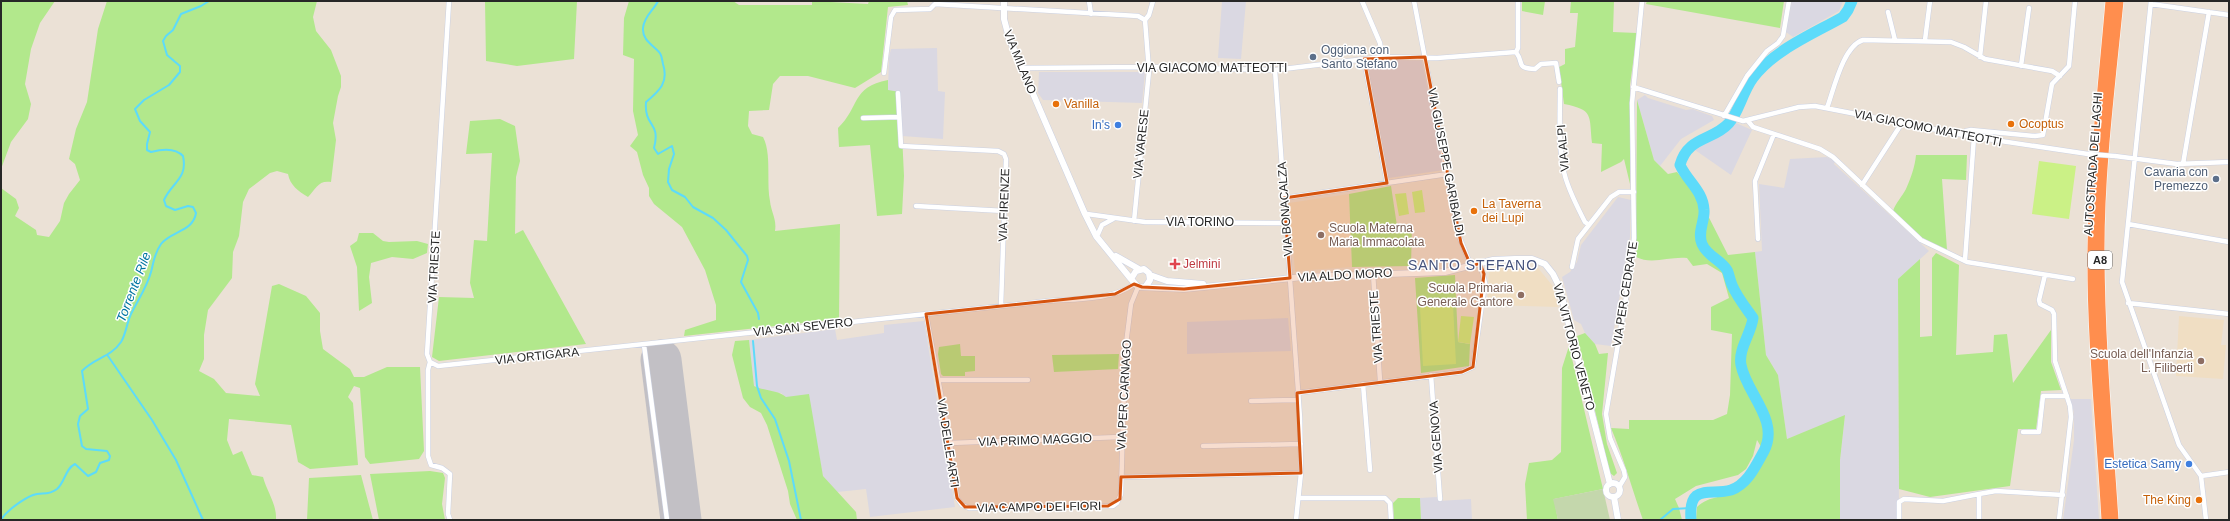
<svg xmlns="http://www.w3.org/2000/svg" width="2230" height="521" viewBox="0 0 2230 521" font-family="Helvetica,sans-serif">
<rect width="100%" height="100%" fill="#ebe1d6"/>
<path fill="#dad8e2" d="M1222 1H1246L1241 59 1218 58Z
M1792 1H1843L1839 11 1793 37 1786 32Z
M937 48 938 91 945 92 943 139 902 136 888 90 889 57 891 49Z
M1397 60 1422 61 1444 170 1389 178 1366 64Z
M1039 72H1145L1142 103 1043 100 1038 93Z
M1645 95 1648 98 1686 110 1692 109 1712 116 1714 120 1681 139 1660 166 1654 160 1637 100Z
M1736 123 1752 130 1731 175 1695 150 1726 132Z
M1827 157 1835 161 1834 164 1929 251 1898 279 1899 520H1840V460L1845 416 1787 439 1778 375 1766 355 1755 252 1762 251 1759 184 1784 188 1790 159Z
M1618 197 1631 200 1630 237 1611 346 1595 344 1585 333 1581 324 1574 320 1562 277 1570 272 1577 262 1581 245Z
M1288 318 1291 351 1187 354V322Z
M924 321 955 507 870 517 866 489 837 492 823 476 817 445 786 397 781 393 765 391 754 386 749 340 835 329 837 340 884 333V325Z
M2070 399H2091L2099 520H2063L2074 440V412Z
M1437 497 1438 501 1471 499 1472 520H1421L1420 498Z"/>
<path fill="#f0dec3" d="M1349 194 1352 267 1295 271 1289 203Z
M1492 266 1538 268 1552 285 1558 307 1487 305 1489 269Z
M2179 316 2224 320 2221 345H2226L2223 379 2176 376Z"/>
<path fill="#b2e88c" d="M1 1H55L40 23 31 49 25 84 31 104 28 119 11 142 1 169Z
M107 1H317L313 17 316 31 331 50 341 76V87L338 96 333 123 336 140 331 182C318 180 316 189 308 197 298 191 290 185 288 174L277 171 270 173 249 189 243 202 239 236 233 252 232 278 208 310 204 335V359L199 371 214 379 226 393 260 396 255 384 272 286 279 284 306 296 320 313V331L323 349 350 369 354 377H364L387 367H420L424 451 419 459 370 464 365 457 360 388 354 386 348 397 353 403 358 465 310 469 298 462 291 425 229 419 227 440 233 455 242 451 252 475 263 477C267 492 277 504 276 520H1V188L16 199 19 208 15 216 36 230 37 235 49 237 60 221 64 203 69 194 80 180 75 164 69 159 76 129 87 102 98 29Z
M485 1H577L574 59 517 66 486 61Z
M629 1H733L739 5H812V1L868 4 869 1H907L908 5 888 7 881 72 855 88 808 76H780L773 84 769 110 749 111 748 126 752 134 763 137C772 154 766 182 770 201 771 212 777 219 775 231L840 224 839 319 684 336 685 330 716 320V305L705 270 682 227 654 204 649 196V188L643 175 637 152 630 146 638 135 633 111 634 59 623 55 624 18Z
M1522 1H1545L1543 15 1522 11Z
M1571 1H1614L1613 32 1637 33 1630 85V184L1624 159 1621 162 1601 172 1602 144 1592 143C1589 115 1594 110 1564 104L1559 67 1565 64V49L1575 47 1578 13H1570Z
M1647 1H1784L1780 28 1646 4Z
M888 80V90L900 92 904 176 902 214 877 216 870 145 839 147 838 128C860 107 851 87 888 80Z
M1637 100 1654 160 1668 174 1677 172 1699 198 1728 255 1755 252 1766 355 1778 375 1787 439 1845 415 1840 460V520H1696L1697 507C1709 495 1726 498 1740 490 1752 482 1759 468 1766 455L1757 440 1753 456 1746 469 1738 475 1696 486 1675 499 1679 508 1682 520H1643C1632 489 1624 459 1611 428L1629 429V420H1713L1727 414 1730 395 1732 334 1711 330V307L1729 298 1722 273 1707 264 1693 266 1687 258C1670 256 1652 265 1636 257Z
M500 119 515 126 520 161 516 177 515 234 523 230 586 344 439 361 432 357 439 297 474 298 470 283 474 240 487 241 492 153 466 154 470 121Z
M1916 155H1967L1966 180 1942 179 1947 250 1922 238 1893 211C1896 202 1902 197 1906 189 1911 178 1915 166 1916 155Z
M1391 186 1397 226 1412 225 1411 266 1352 267 1349 194Z
M359 233H373L383 241 389 242 417 241 428 244 427 253 413 259 392 257 371 263 369 277 372 303 359 311 357 267 350 246 357 241Z
M1936 253 1959 265 1956 355 1993 352 1994 335 2007 334 2013 383 2051 330V362L2061 390 2041 391 2036 429H2018L2010 486 1930 497 1899 489 1898 279 1920 259V337L1932 336V258Z
M1455 275 1458 342 1470 344 1469 366 1421 373 1415 278Z
M1585 333 1595 344 1599 354 1608 353 1602 414 1607 444 1617 473 1614 476 1610 473 1577 336Z
M749 340 754 386C764 391 778 390 786 397L809 394 823 476 856 512 857 520H797L790 504 788 491 767 425 761 413 750 407 743 398 732 355 735 341Z
M960 344 961 356H975V371L965 372V376H943L941 374 938 354 939 347Z
M1569 346 1603 489 1554 499 1558 520H1527L1525 484 1529 463 1552 460 1561 452 1562 368Z
M1119 354 1118 369 1054 372 1052 355Z
M430 471 443 473 445 478 442 504 445 520H379L370 474Z
M361 475 373 520H307L309 478Z
M1398 498H1420L1421 520H1394L1393 503Z"/>
<path fill="#c4d7ac" d="M1603 489 1610 520H1558L1553 499Z"/>
<path fill="#cbf186" d="M2039 161 2076 166 2069 219 2032 214Z
M1422 190 1425 212 1415 213 1412 192Z
M1406 193 1409 214 1399 216 1395 194Z
M1453 305 1456 364 1423 366 1420 307Z
M1461 316 1474 317 1470 344 1458 342Z"/>
<g fill="none" stroke-linecap="round" stroke-linejoin="round">
<path stroke="#5ddbfa" stroke-width="2" d="M658 1C654 10 644 16 643 28 642 40 653 45 659 52 662 55 662 60 663 64 669 83 659 91 646 102 644 128 661 121 654 148L658 154 672 146 674 154 669 169 668 182 672 190 685 197 693 207 713 218 726 230 747 256 748 260 741 282 758 313 759 319
M753 341 757 386 761 398 775 419 789 461 801 520
M108 356 152 420 176 460 203 520
M1 520C6 511 23 499 33 495 42 492 48 496 57 489 65 482 65 469 75 464L88 476 96 472 100 463 109 460 110 456 107 451 86 449 82 446 78 424 80 416 88 409 82 371C94 358 111 357 121 342 126 334 127 322 131 314 138 300 147 287 151 272 154 261 154 254 161 244 171 231 193 232 196 213L193 207 188 206 175 210 166 206 164 200C172 182 188 179 183 156 175 147 162 149 151 152L147 150V144L150 132 140 121 135 109 144 100 169 85 180 72V66L167 55 163 41 166 36 173 30 181 14 201 6 209 1
M1660 520 1673 509 1691 508"/>
<path stroke="#5ddbfa" stroke-width="11" d="M1691 520C1688 482 1710 496 1731 490 1748 484 1756 465 1764 451 1780 420 1746 393 1741 365 1738 349 1751 334 1753 318 1746 308 1737 297 1732 285 1730 280 1729 274 1727 270 1721 260 1707 256 1702 244 1697 232 1705 221 1704 210 1703 191 1688 182 1680 165 1688 136 1713 141 1729 123 1738 114 1743 91 1753 78 1774 50 1813 34 1843 17L1848 10 1852 1"/>
<path stroke="#c2c0c5" stroke-width="41" d="M661 360 681 520"/>
<g stroke="#cbd1e2" stroke-width="5.5">
<path id="minor" d="M449 1 427 354 430 362 428 370V456L431 465 442 468 450 474 448 514 450 520
M1089 1 1091 14
M1362 1 1380 43 1382 57
M1414 1 1459 236 1471 266
M2151 1 2122 282 2179 445 2201 476 2206 520
M2151 4 2229 15
M1888 12 1895 40
M1925 40 1930 1
M1516 52C1525 64 1515 68 1535 69L1541 64 1556 63 1559 82
M1516 52 1518 48V1
M1980 57 1986 1
M1364 59 1387 183
M2021 66 2029 8
M1021 68 1149 67 1275 70 1382 57 1437 58 1516 52
M1275 70 1300 418 1301 473 1296 520
M884 73 891 17 895 10 930 9 935 4 1138 16 1145 20
M1633 87 1743 121 1799 107 1815 106 1974 137 2088 154
M1560 89C1560 116 1558 145 1564 172 1568 190 1577 206 1585 222L1589 225
M898 93 901 146 998 151 1004 154 1006 159 1001 306
M1827 108C1834 89 1843 46 1863 40L1951 42 1964 47 1985 59 2052 71 2060 76
M1724 116 1747 76 1767 51 1778 43 1783 36 1789 1
M863 118 899 117
M1748 121 1753 127 1820 149 1833 157 1921 240 1967 262 2073 279
M1963 135 1966 131 1971 130 2035 136 2043 135 2052 84 2069 66 2075 1
M2115 156 2177 164 2229 162
M2183 164 2209 12
M1862 185 1902 123
M1284 198 1448 174
M916 206 1004 211
M1087 214 1145 222 1286 223
M1134 221 1149 71 1145 20 1149 15 1153 1
M2128 224 2229 242
M1098 234 1102 225 1113 219
M1758 239 1755 181 1774 134
M1965 260 1974 137
M1572 267 1578 239 1611 197 1619 192H1634
M1373 273 1380 381
M2045 275 2039 300 2040 304 2052 310 2054 314 2055 361 2070 406 2071 417 2059 520
M2128 303 2229 314
M926 314 950 443 957 498 962 505 969 508 1113 506 1117 503 1121 494 1125 352 1131 304 1138 287
M644 345 667 520
M430 362 438 366 1048 301C1073 299 1115 300 1134 284
M1431 375 1440 499
M938 380H1028
M1363 384 1370 470
M1297 393 1462 372 1473 367 1485 283 1480 263
M1251 401 1298 400
M2023 432H2039L2043 396H2067
M950 443 1121 437
M1203 446 1301 444
M2201 476 2229 472
M1121 477 1301 473
M1619 487 1625 477 1624 471 1610 438 1606 414 1629 280 1634 238 1632 103 1642 1
M1299 498H1385L1390 503 1391 520
M1899 520V502L1904 499 1943 501 1979 494
M1979 520V494L1996 491 2063 495"/>
</g>
<g stroke="#cbd1e2" stroke-width="7">
<path id="tertiary" d="M1004 1V19L1009 38 1085 214 1096 236 1131 279
M1116 256 1139 269
M1150 275 1167 281 1203 284
M1146 286 1150 280 1149 273 1144 269 1136 271 1131 279 1138 287 1184 289 1303 277 1445 272 1493 260 1515 259H1532L1545 264 1553 274 1559 286 1610 484
M1606 490a7 7 0 1 1 14 0a7 7 0 1 1-14 0Z
M1614 497 1618 520"/>
</g>
<g stroke="#fff" stroke-width="10">
<path id="motorway" d="M2106 520C2101 430 2091 339 2092 248 2093 166 2103 83 2110 1
M2114 520C2108 430 2100 339 2100 248 2100 166 2111 83 2119 1"/>
</g>
<use href="#minor" stroke="#fff" stroke-width="4.5"/>
<use href="#tertiary" stroke="#fff" stroke-width="6"/>
<use href="#motorway" stroke="#ff8e4e" stroke-width="9"/>
<g stroke="#cbd1e2" stroke-width="5.5" stroke-linecap="butt">
<path id="minor-bridge" d="M2088 154 2115 156"/>
</g>
<use href="#minor-bridge" stroke="#fff" stroke-width="4.5"/>
</g>
<path fill="#d5540f" fill-opacity="0.2" stroke="#d5540f" stroke-width="3" stroke-linejoin="round" d="M1425 57 1461 243 1471 266 1480 263 1484 274 1473 367 1462 372 1297 393 1301 473 1121 477 1120 499 1108 506 965 507 957 498 926 314 1115 294 1134 284 1142 287 1184 289 1290 278 1284 198 1387 183 1364 59Z"/>
<g fill="#5c6f8a" stroke="#fff" stroke-width="1.5">
<circle cx="1313" cy="57" r="4"/>
<circle cx="2216" cy="179" r="4"/>
</g>
<g fill="#e8710a" stroke="#fff" stroke-width="1.5">
<circle cx="1056" cy="104" r="4"/>
<circle cx="2011" cy="124" r="4"/>
<circle cx="1474" cy="211" r="4"/>
<circle cx="2199" cy="500" r="4"/>
</g>
<g fill="#3f7fe0" stroke="#fff" stroke-width="1.5">
<circle cx="1118" cy="125" r="4"/>
<circle cx="2189" cy="464" r="4"/>
</g>
<g fill="#8d6e63" stroke="#fff" stroke-width="1.5">
<circle cx="1321" cy="235" r="4"/>
<circle cx="1521" cy="295" r="4"/>
<circle cx="2201" cy="361" r="4"/>
</g>
<path fill="#e0444e" stroke="#fff" stroke-width="1.5" d="M1173 258h4v4h4v4h-4v4h-4v-4h-4v-4h4z"/>
<g text-anchor="middle" stroke-width="3" stroke-linejoin="round" paint-order="stroke">
<rect fill="#fff" stroke="#686868" stroke-width="1" x="2088" y="251" width="24" height="18" rx="3"/>
<g font-size="11" font-weight="bold" fill="#272727">
<text x="2100" y="264">A8</text>
</g>
<g font-size="12" fill="#4e5e75" stroke="#fff" text-anchor="start">
<text x="1321" y="54">Oggiona con<tspan x="1321" dy="14">Santo Stefano</tspan></text>
<text x="2208" y="176" text-anchor="end">Cavaria con<tspan x="2208" dy="14">Premezzo</tspan></text>
</g>
<g font-size="12" fill="#272727" stroke="#fff">
<text transform="translate(1020 62) rotate(68)" y="4">VIA MILANO</text>
<text x="1212" y="72">VIA GIACOMO MATTEOTTI</text>
<text transform="translate(1928 128) rotate(11)" y="4">VIA GIACOMO MATTEOTTI</text>
<text transform="translate(1141 144) rotate(-84)" y="4">VIA VARESE</text>
<text transform="translate(1563 148) rotate(-95)" y="4">VIA ALPI</text>
<text transform="translate(1446 162) rotate(79)" y="4">VIA GIUSEPPE GARIBALDI</text>
<text transform="translate(2093 164) rotate(-86)" y="4">AUTOSTRADA DEI LAGHI</text>
<text transform="translate(1004 205) rotate(-88)" y="4">VIA FIRENZE</text>
<text transform="translate(1285 209) rotate(-94)" y="4">VIA BONACALZA</text>
<text x="1200" y="226">VIA TORINO</text>
<text transform="translate(434 267) rotate(-87)" y="4">VIA TRIESTE</text>
<text transform="translate(1345 275) rotate(-3)" y="4">VIA ALDO MORO</text>
<text transform="translate(1625 294) rotate(-81)" y="4">VIA PER CEDRATE</text>
<text transform="translate(803 327) rotate(-6)" y="4">VIA SAN SEVERO</text>
<text transform="translate(1376 327) rotate(-94)" y="4">VIA TRIESTE</text>
<text transform="translate(1574 347) rotate(75)" y="4">VIA VITTORIO VENETO</text>
<text transform="translate(537 356) rotate(-6)" y="4">VIA ORTIGARA</text>
<text transform="translate(1124 395) rotate(-87)" y="4">VIA PER CARNAGO</text>
<text transform="translate(1436 437) rotate(-94)" y="4">VIA GENOVA</text>
<text transform="translate(1035 440) rotate(-2)" y="4">VIA PRIMO MAGGIO</text>
<text transform="translate(948 443) rotate(81)" y="4">VIA DELLE ARTI</text>
<text transform="translate(1039 507) rotate(-1)" y="4">VIA CAMPO DEI FIORI</text>
</g>
<g font-size="12" fill="#c56008" stroke="#fff" text-anchor="start">
<text x="1064" y="108">Vanilla</text>
<text x="2019" y="128">Ocoptus</text>
<text x="1482" y="208">La Taverna<tspan x="1482" dy="14">dei Lupi</tspan></text>
<text x="2191" y="504" text-anchor="end">The King</text>
</g>
<g font-size="12" fill="#366cbe" stroke="#fff" text-anchor="end">
<text x="1110" y="129">In's</text>
<text x="2181" y="468">Estetica Samy</text>
</g>
<g font-size="12" fill="#785e54" stroke="#fff" text-anchor="end">
<text x="1329" y="232" text-anchor="start">Scuola Materna<tspan x="1329" dy="14">Maria Immacolata</tspan></text>
<text x="1513" y="292">Scuola Primaria<tspan x="1513" dy="14">Generale Cantore</tspan></text>
<text x="2193" y="358">Scuola dell'Infanzia<tspan x="2193" dy="14">L. Filiberti</tspan></text>
</g>
<g font-size="12" fill="#be3a42" stroke="#fff" text-anchor="start">
<text x="1183" y="268">Jelmini</text>
</g>
<g font-size="13" font-style="italic" fill="#0175a1" stroke="#fff">
<text transform="translate(133 287) rotate(-69)" y="5">Torrente Rile</text>
</g>
<g font-size="14" letter-spacing="1" fill="#44517b" stroke="#fff">
<text x="1473" y="270">SANTO STEFANO</text>
</g>
</g>
<rect width="2230" height="521" fill="none" stroke="#272727" stroke-width="4"/>
</svg>
